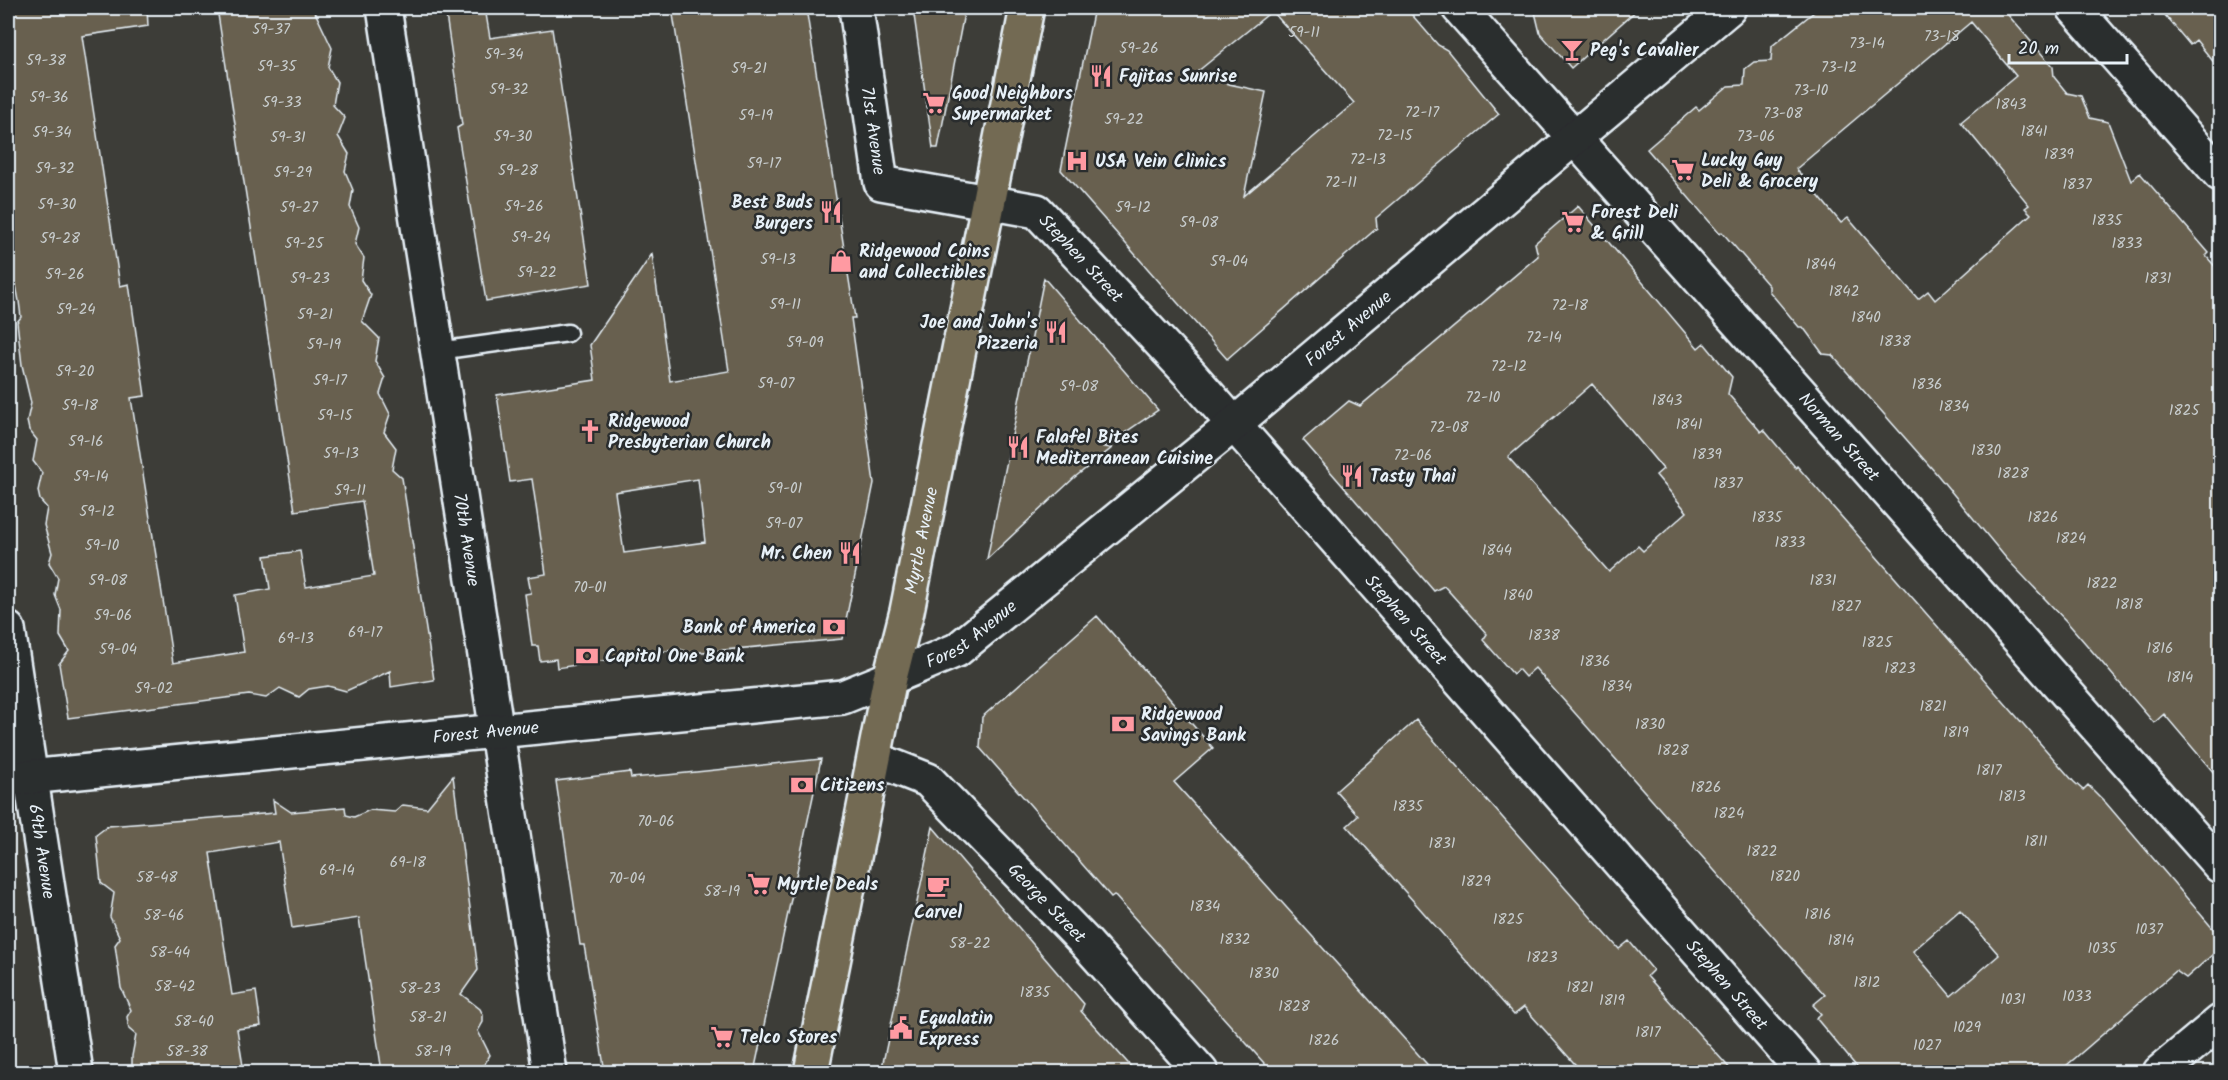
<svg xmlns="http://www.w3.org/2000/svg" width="2228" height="1080" viewBox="0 0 2228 1080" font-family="Kalam,sans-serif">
<rect width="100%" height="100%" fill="#3d3d38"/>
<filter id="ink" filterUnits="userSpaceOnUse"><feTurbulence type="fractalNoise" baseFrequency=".0167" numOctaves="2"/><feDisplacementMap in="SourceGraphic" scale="12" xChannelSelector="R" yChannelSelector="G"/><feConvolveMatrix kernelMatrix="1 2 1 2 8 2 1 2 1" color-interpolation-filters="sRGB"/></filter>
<g filter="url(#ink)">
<path fill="#686150" stroke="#e8f1f8" stroke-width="1.5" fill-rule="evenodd" d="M8 8H147L148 26 82 36 120 286 129 284 145 396 131 398 173 663 244 652 235 595 270 589 265 556 300 551 306 587 374 576 362 501 295 511 217 8H313L332 48 328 67 337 82 333 105 345 118 338 136 349 154 345 171 353 190 350 207 359 227 355 244 364 258 361 280 371 295 362 321 379 338 375 361 385 378 380 394 390 414 384 432 396 448 392 469 402 478 434 680 391 687 390 671 346 691 328 686 309 689 299 697 280 688 266 698 249 695 68 718 59 664 69 651 60 636 61 610 55 595 58 578 49 563 52 553 44 525 47 508 40 500 38 491 42 473 33 461 37 440 29 430 27 421 31 403 22 365 17 322 21 317 19 301 16 285 11 279 13 266 8 245Z
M445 8H485L490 38 552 29 591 284 486 301 457 128 462 125Z
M672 8H806L855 318H851L874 483 842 639 692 653 679 649 557 668 556 659 540 661 538 646H532L525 594 531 593 528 577 546 574 532 479 510 482 497 395 595 380 590 345 652 254 670 381 729 371ZM698 479 705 542 624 553 615 492Z
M913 8H965L938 148H933Z
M1094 8H1406L1438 45 1447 50 1499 114 1376 218 1377 228 1227 359 1061 170ZM1272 11 1354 103 1244 196 1266 92 1192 76Z
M1534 8H1639L1571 68 1540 33Z
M1819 8H2002L2053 67 2054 77 2067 93 2081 96 2090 118 2108 122 2131 181 2140 173 2209 253 2206 256 2220 272V780L2164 714 2154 723 2067 622 2006 558 1935 472 1832 355 1823 354 1803 327H1799L1769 291V286L1722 232 1720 234 1647 149 1696 107 1699 110 1728 86 1744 85 1745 69 1754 62 1771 61 1772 46ZM1971 22 2016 76 1961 122 2029 205 2025 208 2031 214 1935 300 1928 291 1918 299 1848 218 1841 223 1796 169Z
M2159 8H2220V70L2196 40 2190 45Z
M1578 206 1698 348 1704 343 1732 377 1728 394 1761 432 1764 430 1796 468 1797 466 2074 782 2083 790 2088 785 2106 803 2220 937V948L2186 978 2176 971 2059 1072H1861L1816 1018 1821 1014 1813 1005 1825 995 1760 922 1535 668 1525 677 1518 669 1513 674 1483 640 1487 634 1444 586 1434 591 1303 440 1349 401 1360 406 1538 256 1535 243ZM1592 384 1663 469 1656 475 1687 512 1643 551 1638 546 1609 572 1508 457ZM1960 910 1999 955 1951 996 1913 951Z
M1044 278 1158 410 1104 447 1112 448 1075 477 987 559Z
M1097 616 1213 748 1174 782 1434 1072H1272L1114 895 1111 897 980 748 982 717Z
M1416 720 1619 949 1629 941 1653 970 1647 976 1733 1072H1582L1524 1007 1514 1015 1347 826 1358 816 1336 791Z
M821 759 754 1072H605L584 945H580L556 781 630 772 631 778 667 775Z
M453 776 478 970 461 994 480 1009 483 1015V1022L478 1031 490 1055 480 1072H382L359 918 292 928 279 842 210 853 232 995 256 991 261 1026 237 1029 244 1072H132V1056L136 1035 129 1029 127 1017 131 1010 121 988 115 945 120 938 110 917 114 893 101 883 96 835 108 826 275 813 273 800 291 812 345 807 346 815 354 817 370 810 395 812 403 805 427 808Z
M933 827 1084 1004 1081 1011 1136 1072H881Z"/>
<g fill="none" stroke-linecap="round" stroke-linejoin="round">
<g stroke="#e8f1f8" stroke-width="21">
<path id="service" d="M438 351 568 333"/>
</g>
<g stroke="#e8f1f8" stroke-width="38">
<g id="minor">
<path id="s1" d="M384 8 550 1072"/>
<path id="s2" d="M856 8 881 183 1037 211 1189 373 1804 1072"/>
<path id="s3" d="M1459 8 2220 866"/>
<path d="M2074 8 2220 174"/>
<path id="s4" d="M8 629 76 1072"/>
<path id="s5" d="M890 678 957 650 1233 425 1729 8"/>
<path id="s6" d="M875 759 928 780 1086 943 1201 1072"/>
<path d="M2160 1072 2220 1022"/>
</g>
</g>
<g stroke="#e8f1f8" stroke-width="38">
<g id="tertiary">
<path id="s7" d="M8 779 843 697 890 678"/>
</g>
</g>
<g stroke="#e8f1f8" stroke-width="38">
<g id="primary">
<path id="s8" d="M811 1072 890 678 907 611 1027 8"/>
</g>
</g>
<use href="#service" stroke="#2a2d2e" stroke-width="16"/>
<use href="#minor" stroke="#2a2d2e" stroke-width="33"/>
<use href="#tertiary" stroke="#2a2d2e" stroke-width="33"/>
<use href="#primary" stroke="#736b52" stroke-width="33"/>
</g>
</g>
<defs>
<g id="bar-bare" transform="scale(1.8)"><path d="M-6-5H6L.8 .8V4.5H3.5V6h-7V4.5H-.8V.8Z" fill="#ff9aa2" stroke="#2a2d2e" stroke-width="2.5" paint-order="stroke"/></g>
<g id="restaurant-bare" transform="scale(1.8)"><path d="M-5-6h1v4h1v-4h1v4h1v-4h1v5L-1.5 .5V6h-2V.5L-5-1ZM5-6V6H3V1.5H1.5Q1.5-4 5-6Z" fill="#ff9aa2" stroke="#2a2d2e" stroke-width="2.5" paint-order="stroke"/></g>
<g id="supermarket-bare" transform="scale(1.8)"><path d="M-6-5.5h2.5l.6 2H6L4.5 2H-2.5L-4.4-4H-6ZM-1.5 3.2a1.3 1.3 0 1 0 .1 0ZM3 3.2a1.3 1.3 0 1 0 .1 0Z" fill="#ff9aa2" stroke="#2a2d2e" stroke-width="2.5" paint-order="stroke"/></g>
<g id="hospital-bare" transform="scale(1.8)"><path d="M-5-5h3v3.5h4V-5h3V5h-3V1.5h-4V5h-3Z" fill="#ff9aa2" stroke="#2a2d2e" stroke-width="2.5" paint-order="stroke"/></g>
<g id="shop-bare" transform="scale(1.8)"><path d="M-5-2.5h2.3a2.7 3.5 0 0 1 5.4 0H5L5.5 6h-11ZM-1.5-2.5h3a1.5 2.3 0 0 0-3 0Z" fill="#ff9aa2" stroke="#2a2d2e" stroke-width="2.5" paint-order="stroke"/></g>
<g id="church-bare" transform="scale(1.8)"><path d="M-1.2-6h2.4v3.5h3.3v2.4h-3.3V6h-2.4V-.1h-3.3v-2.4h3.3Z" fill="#ff9aa2" stroke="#2a2d2e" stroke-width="2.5" paint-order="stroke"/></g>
<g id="bank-bare" transform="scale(1.8)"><path d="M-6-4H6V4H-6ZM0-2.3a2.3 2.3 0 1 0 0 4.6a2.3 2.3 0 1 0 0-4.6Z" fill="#ff9aa2" stroke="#2a2d2e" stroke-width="2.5" paint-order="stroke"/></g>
<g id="cafe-bare" transform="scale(1.8)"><path d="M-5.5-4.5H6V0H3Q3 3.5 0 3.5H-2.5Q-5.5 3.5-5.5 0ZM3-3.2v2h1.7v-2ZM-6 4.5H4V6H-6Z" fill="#ff9aa2" stroke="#2a2d2e" stroke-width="2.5" paint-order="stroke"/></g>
<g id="civic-bare" transform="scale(1.8)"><path d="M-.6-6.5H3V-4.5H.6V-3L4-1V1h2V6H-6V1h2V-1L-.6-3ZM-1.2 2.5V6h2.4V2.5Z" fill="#ff9aa2" stroke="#2a2d2e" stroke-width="2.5" paint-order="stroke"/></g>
</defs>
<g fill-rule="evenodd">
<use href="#bar-bare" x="1572" y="50"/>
<use href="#restaurant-bare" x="1101" y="76"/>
<use href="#supermarket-bare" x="934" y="103"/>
<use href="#hospital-bare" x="1077" y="161"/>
<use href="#supermarket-bare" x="1683" y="170"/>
<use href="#restaurant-bare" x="831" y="212"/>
<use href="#supermarket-bare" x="1573" y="222"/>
<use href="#shop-bare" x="841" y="261"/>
<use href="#restaurant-bare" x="1056" y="332"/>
<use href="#church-bare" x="590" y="431"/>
<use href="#restaurant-bare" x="1018" y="447"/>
<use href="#restaurant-bare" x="1352" y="476"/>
<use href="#restaurant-bare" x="850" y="553"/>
<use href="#bank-bare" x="834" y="627"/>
<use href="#bank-bare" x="587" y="656"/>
<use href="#bank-bare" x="1123" y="724"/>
<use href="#bank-bare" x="802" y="785"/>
<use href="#supermarket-bare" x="759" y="884"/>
<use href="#cafe-bare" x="938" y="886"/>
<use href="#civic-bare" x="901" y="1028"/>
<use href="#supermarket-bare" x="722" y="1037"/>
</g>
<g text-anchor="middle" stroke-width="5" stroke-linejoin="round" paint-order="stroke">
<g font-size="15" fill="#c8cdce">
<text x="271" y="34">59-37</text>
<text x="1304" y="37">59-11</text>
<text x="1942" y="41">73-18</text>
<text x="1867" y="48">73-14</text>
<text x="1139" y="53">59-26</text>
<text x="504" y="59">59-34</text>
<text x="46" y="65">59-38</text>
<text x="277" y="71">59-35</text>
<text x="1839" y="72">73-12</text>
<text x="749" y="73">59-21</text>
<text x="509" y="94">59-32</text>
<text x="1811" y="95">73-10</text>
<text x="49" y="102">59-36</text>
<text x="282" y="107">59-33</text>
<text x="2011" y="109">1843</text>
<text x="1422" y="117">72-17</text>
<text x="1783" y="118">73-08</text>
<text x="756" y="120">59-19</text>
<text x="1124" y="124">59-22</text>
<text x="2034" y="136">1841</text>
<text x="52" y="137">59-34</text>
<text x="1395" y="140">72-15</text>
<text x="513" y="141">59-30</text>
<text x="1756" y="141">73-06</text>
<text x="288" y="142">59-31</text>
<text x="2059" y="159">1839</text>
<text x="1368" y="164">72-13</text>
<text x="764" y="168">59-17</text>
<text x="55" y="173">59-32</text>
<text x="518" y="175">59-28</text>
<text x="293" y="177">59-29</text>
<text x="1341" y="187">72-11</text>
<text x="2077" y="189">1837</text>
<text x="57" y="209">59-30</text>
<text x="524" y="211">59-26</text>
<text x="299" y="212">59-27</text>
<text x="1133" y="212">59-12</text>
<text x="2107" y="225">1835</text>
<text x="1199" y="227">59-08</text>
<text x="531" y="242">59-24</text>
<text x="60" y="243">59-28</text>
<text x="304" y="248">59-25</text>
<text x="2127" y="248">1833</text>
<text x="778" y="264">59-13</text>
<text x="1229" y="266">59-04</text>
<text x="1821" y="269">1844</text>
<text x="537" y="277">59-22</text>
<text x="65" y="279">59-26</text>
<text x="310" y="283">59-23</text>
<text x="2158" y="283">1831</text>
<text x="1844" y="296">1842</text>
<text x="785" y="309">59-11</text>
<text x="1570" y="310">72-18</text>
<text x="76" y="314">59-24</text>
<text x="315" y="319">59-21</text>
<text x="1866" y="322">1840</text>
<text x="1544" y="342">72-14</text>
<text x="1895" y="346">1838</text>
<text x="805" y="347">59-09</text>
<text x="324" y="349">59-19</text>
<text x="1509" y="371">72-12</text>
<text x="75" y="376">59-20</text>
<text x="330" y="385">59-17</text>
<text x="776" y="388">59-07</text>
<text x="1927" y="389">1836</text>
<text x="1079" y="391">59-08</text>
<text x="1483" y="402">72-10</text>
<text x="1667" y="405">1843</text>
<text x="80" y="410">59-18</text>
<text x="1954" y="411">1834</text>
<text x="2184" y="415">1825</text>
<text x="335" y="420">59-15</text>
<text x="1689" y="429">1841</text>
<text x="1449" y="432">72-08</text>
<text x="86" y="446">59-16</text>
<text x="1986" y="455">1830</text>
<text x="341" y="458">59-13</text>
<text x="1707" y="459">1839</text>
<text x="1413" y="460">72-06</text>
<text x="2013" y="478">1828</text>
<text x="91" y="481">59-14</text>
<text x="1728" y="488">1837</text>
<text x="785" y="493">59-01</text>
<text x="350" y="495">59-11</text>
<text x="97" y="516">59-12</text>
<text x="1767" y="522">1835</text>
<text x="2043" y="522">1826</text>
<text x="784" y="528">59-07</text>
<text x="2071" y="543">1824</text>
<text x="1790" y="547">1833</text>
<text x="102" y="550">59-10</text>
<text x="1497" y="555">1844</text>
<text x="108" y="585">59-08</text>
<text x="1823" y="585">1831</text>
<text x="2102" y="588">1822</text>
<text x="590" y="592">70-01</text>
<text x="1518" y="600">1840</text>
<text x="2129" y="609">1818</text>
<text x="1846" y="611">1827</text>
<text x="113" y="620">59-06</text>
<text x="365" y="637">69-17</text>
<text x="1544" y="640">1838</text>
<text x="296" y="643">69-13</text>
<text x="1877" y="647">1825</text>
<text x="2160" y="653">1816</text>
<text x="118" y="654">59-04</text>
<text x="1595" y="666">1836</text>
<text x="1900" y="673">1823</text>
<text x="2180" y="682">1814</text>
<text x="1617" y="691">1834</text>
<text x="154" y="693">59-02</text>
<text x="1933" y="711">1821</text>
<text x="1650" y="729">1830</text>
<text x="1956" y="737">1819</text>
<text x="1673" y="755">1828</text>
<text x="1989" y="775">1817</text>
<text x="1706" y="792">1826</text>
<text x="2012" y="801">1813</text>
<text x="1408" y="811">1835</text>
<text x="1729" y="818">1824</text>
<text x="656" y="826">70-06</text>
<text x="2036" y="846">1811</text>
<text x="1442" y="848">1831</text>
<text x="1762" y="856">1822</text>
<text x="408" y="867">69-18</text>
<text x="337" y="875">69-14</text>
<text x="1785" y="881">1820</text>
<text x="157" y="882">58-48</text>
<text x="627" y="883">70-04</text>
<text x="1476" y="886">1829</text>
<text x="722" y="896">58-19</text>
<text x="1205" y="911">1834</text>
<text x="1818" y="919">1816</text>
<text x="164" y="920">58-46</text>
<text x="1508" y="924">1825</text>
<text x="2149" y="934">1037</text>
<text x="1235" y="944">1832</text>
<text x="1841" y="945">1814</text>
<text x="970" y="948">58-22</text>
<text x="2102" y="953">1035</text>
<text x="170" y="957">58-44</text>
<text x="1542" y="962">1823</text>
<text x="1264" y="978">1830</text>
<text x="1867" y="987">1812</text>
<text x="175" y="991">58-42</text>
<text x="1580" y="992">1821</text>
<text x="420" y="993">58-23</text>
<text x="1035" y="997">1835</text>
<text x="2077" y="1001">1033</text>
<text x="2013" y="1004">1031</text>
<text x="1612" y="1005">1819</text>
<text x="1294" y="1011">1828</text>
<text x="428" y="1022">58-21</text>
<text x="194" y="1026">58-40</text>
<text x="1967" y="1032">1029</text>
<text x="1648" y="1037">1817</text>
<text x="1324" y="1045">1826</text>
<text x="1927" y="1050">1027</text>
<text x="187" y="1056">58-38</text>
<text x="433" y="1056">58-19</text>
</g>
<g font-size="18" font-weight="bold" fill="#e8f1f8" stroke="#2a2d2e" text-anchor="start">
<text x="1590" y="56">Peg's Cavalier</text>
<text x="1119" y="82">Fajitas Sunrise</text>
<text x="952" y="99">Good Neighbors<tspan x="952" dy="21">Supermarket</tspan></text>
<text x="1701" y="166">Lucky Guy<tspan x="1701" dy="21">Deli &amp; Grocery</tspan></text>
<text x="1095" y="167">USA Vein Clinics</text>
<text x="813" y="208" text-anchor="end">Best Buds<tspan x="813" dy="21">Burgers</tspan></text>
<text x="1591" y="218">Forest Deli<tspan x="1591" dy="21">&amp; Grill</tspan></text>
<text x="859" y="257">Ridgewood Coins<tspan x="859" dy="21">and Collectibles</tspan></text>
<text x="1038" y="328" text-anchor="end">Joe and John's<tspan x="1038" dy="21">Pizzeria</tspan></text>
<text x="608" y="427">Ridgewood<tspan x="608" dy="21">Presbyterian Church</tspan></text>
<text x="1036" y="443">Falafel Bites<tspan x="1036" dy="21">Mediterranean Cuisine</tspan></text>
<text x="1370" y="482">Tasty Thai</text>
<text x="832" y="559" text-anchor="end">Mr. Chen</text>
<text x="816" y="633" text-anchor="end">Bank of America</text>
<text x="605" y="662">Capitol One Bank</text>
<text x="1141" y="720">Ridgewood<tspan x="1141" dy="21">Savings Bank</tspan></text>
<text x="820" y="791">Citizens</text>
<text x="777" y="890">Myrtle Deals</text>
<text x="938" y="918" text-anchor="middle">Carvel</text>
<text x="919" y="1024">Equalatin<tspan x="919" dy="21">Express</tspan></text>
<text x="740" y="1043">Telco Stores</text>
</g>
<g font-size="18" fill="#e8f1f8" stroke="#2a2d2e">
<text dy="6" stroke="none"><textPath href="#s2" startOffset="124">71st Avenue</textPath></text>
<text dy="6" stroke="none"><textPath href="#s2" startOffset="400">Stephen Street</textPath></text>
<text dy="6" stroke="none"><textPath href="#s5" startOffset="579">Forest Avenue</textPath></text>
<text dy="6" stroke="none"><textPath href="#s3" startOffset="573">Norman Street</textPath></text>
<text dy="6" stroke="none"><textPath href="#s1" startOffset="538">70th Avenue</textPath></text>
<text dy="6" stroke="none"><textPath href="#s8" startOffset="543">Myrtle Avenue</textPath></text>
<text dy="6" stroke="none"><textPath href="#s2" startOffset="886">Stephen Street</textPath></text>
<text dy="6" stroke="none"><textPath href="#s5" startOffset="93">Forest Avenue</textPath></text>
<text dy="6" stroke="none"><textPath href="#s7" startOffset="480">Forest Avenue</textPath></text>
<text dy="6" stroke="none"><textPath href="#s4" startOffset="225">69th Avenue</textPath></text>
<text dy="6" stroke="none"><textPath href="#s6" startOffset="228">George Street</textPath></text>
<text dy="6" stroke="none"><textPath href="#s2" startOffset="1372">Stephen Street</textPath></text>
</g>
</g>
<rect width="2228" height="1080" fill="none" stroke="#2a2d2e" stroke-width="30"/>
<rect x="15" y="15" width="2198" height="1050" fill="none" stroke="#e8f1f8" stroke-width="2" filter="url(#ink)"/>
<path d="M2009 54v9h118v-9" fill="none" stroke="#e8f1f8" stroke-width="3"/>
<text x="2018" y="54" font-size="18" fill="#e8f1f8" stroke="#2a2d2e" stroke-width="4.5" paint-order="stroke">20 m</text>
</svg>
